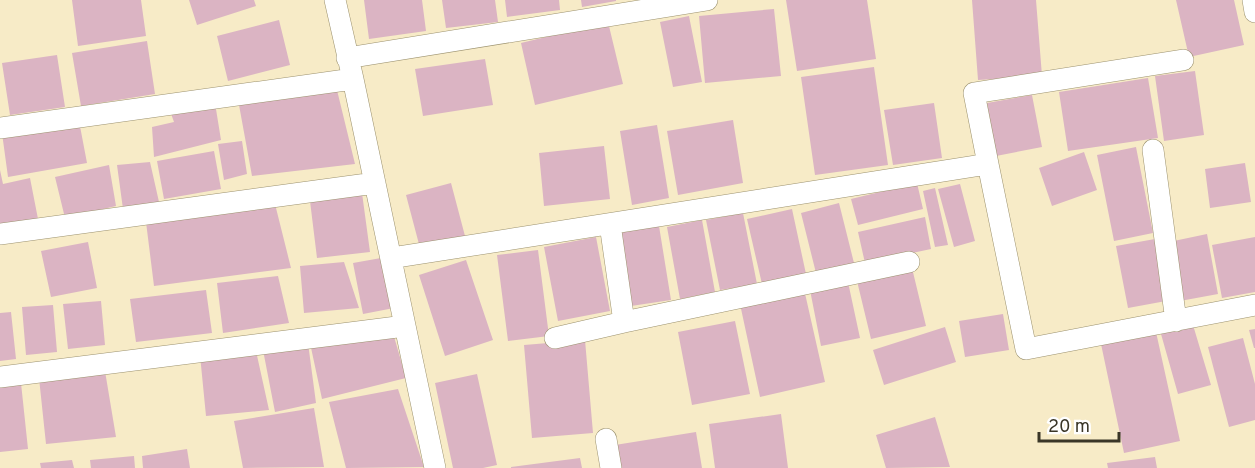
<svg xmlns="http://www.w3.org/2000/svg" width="1255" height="468" viewBox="0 0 1255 468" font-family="Overpass,sans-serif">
<rect width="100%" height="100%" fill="#f7ebc7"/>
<path fill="#dbb4c3" d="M72 0H141L146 36 78 46Z
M189 0H254L256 6 197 25Z
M364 0H422L426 31 369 39Z
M442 0H495L498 22 446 28Z
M505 0H559L560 10 507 17Z
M581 0H616V1L582 7Z
M786 0H867L876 59 797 71Z
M972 0H1036L1042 76 978 80Z
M1176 0H1234L1244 45 1189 57Z
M774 9 781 76 705 83 699 16Z
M689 16 702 82 673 87 660 22Z
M279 20 290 65 228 81 217 36Z
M608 22 623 84 535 105 521 43Z
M147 41 155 94 81 106 72 53Z
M57 55 65 107 10 115 2 63Z
M485 59 493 105 423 116 415 69Z
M874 67 888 165 815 175 801 77Z
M1195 71 1204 135 1164 141 1155 76Z
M1148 78 1158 138 1068 151 1059 92Z
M336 86 355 164 252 176 239 105Z
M1032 95 1042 147 996 156 987 103Z
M215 103 221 140 154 157 152 127 174 122 169 108Z
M934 103 942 158 893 165 884 110Z
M733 120 743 183 678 195 667 131Z
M79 121 87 163 8 177 2 133Z
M657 125 669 198 632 205 620 131Z
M242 141 247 174 224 180 218 144Z
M604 146 610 199 544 206 539 153Z
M1136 147 1153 233 1114 241 1097 155Z
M214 151 221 189 164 199 157 161Z
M1084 152 1097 190 1052 206 1039 168Z
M150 162 159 202 123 209 117 165Z
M1245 163 1251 202 1210 208 1205 169Z
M109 165 116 206 65 218 55 177Z
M0 170 3 184 30 178 38 219 0 226Z
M451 183 465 236 420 248 406 195Z
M917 183 923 209 858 225 851 199Z
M960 184 975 241 954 247 938 189Z
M935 188 948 245 935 247 923 191Z
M362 193 370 252 317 258 310 201Z
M839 203 854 263 816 273 801 213Z
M275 204 291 268 154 286 146 222Z
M792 209 806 274 762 284 747 219Z
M743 213 757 284 720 290 706 220Z
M925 217 931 249 865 263 858 232Z
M702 220 715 292 680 299 667 227Z
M659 226 671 300 631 306 619 233Z
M1207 234 1218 294 1180 301 1169 242Z
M596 237 610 311 558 321 544 247Z
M1255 237V292L1222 298 1212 245Z
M1155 239 1166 301 1128 308 1116 246Z
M88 242 97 288 51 297 41 251Z
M538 250 549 336 508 341 497 255Z
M381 258 394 308 363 314 353 263Z
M466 260 493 340 445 356 419 275Z
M344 262 359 308 304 313 300 266Z
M912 268 926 326 871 339 857 281Z
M278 276 289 323 223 333 217 283Z
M848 282 860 338 821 346 810 290Z
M804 289 825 382 760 397 740 304Z
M206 290 212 333 136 342 130 299Z
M101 301 105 345 68 349 63 304Z
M53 305 57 352 26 355 22 307Z
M11 312 16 359 0 361V313Z
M1003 314 1009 350 965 357 959 321Z
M735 321 750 394 692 405 678 332Z
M1193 325 1211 385 1178 394 1161 334Z
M945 327 956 362 884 385 873 350Z
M1255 329V348H1254L1249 330Z
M1156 332 1180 441 1124 453 1101 344Z
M393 333 406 378 322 399 310 343Z
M1243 338 1255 384V420L1229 427 1208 347Z
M585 340 593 433 532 438 524 345Z
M308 343 316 403 275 412 263 350Z
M256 351 269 410 206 416 200 355Z
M105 371 116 437 46 444 39 378Z
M477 374 497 465 483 468H453L435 383Z
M21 383 28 449 0 452V384Z
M398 389 424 467 346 468 329 402Z
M314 408 324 467 243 468 234 421Z
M781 414 788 468H715L709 424Z
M935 417 950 467 886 468 876 435Z
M696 432 702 468H619L615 445Z
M187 449 190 468H143L142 456Z
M134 456 135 468H91L90 460Z
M1155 457 1157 468H1108L1107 463Z
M580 458 582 468H511V467Z
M72 460 74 468H41L40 463Z"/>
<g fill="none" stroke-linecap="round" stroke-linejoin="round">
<g stroke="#9c926f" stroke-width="22">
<path id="minor" d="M335 0 353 79 435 468
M1253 0 1255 12
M347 58 707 0
M0 128 353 79
M1153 150 1176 321
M988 164 974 93 1183 60
M0 234 375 183
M391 258 988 164 1026 349 1255 305
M624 322 909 262
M555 338 624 322 610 224
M0 377 405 326
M606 439 611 468"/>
</g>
<use href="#minor" stroke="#fff" stroke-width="21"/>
</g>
<path d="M1039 432v9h80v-9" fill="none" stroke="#3a3627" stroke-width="3"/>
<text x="1048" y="432" font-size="18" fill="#3a3627" stroke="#ffffff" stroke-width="4.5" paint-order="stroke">20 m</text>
</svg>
